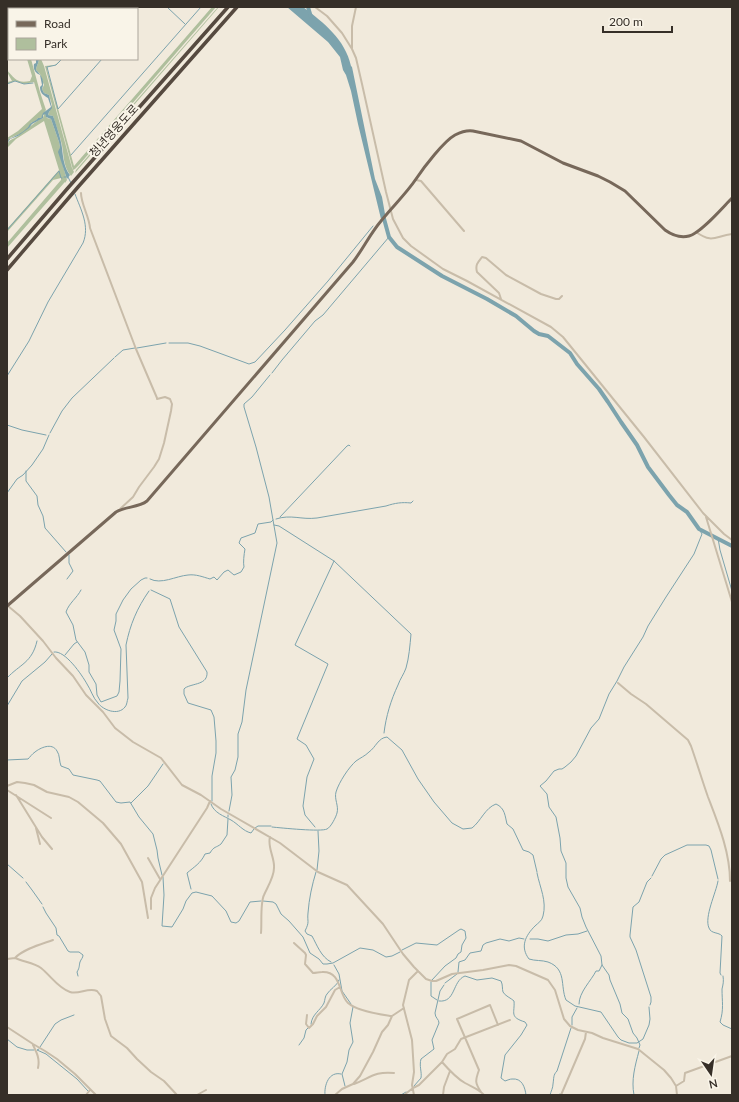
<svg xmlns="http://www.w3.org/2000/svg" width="739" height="1102" viewBox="0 0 739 1102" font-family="Lato,'Noto Sans KR',sans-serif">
<rect width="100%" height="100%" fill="#f1eadc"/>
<path fill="#afbf9d" d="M212 7H216L79 165 75 169 73 170 45 66 55 65 62 59 56 65 47 67V69L74 166Z
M218 7H219L75 173 76 170 95 148Z
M27 59H31L40 92 46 110 41 118H38L35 122H32L27 129 21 133C29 128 34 122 43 118L44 114H45L47 118 51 119 59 142 60 147 59 152 67 180 65 183 64 182V183L7 248V243L61 180V178L53 180 7 232V229L59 170 44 121 16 139 7 148C7 138 15 140 20 134L10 138 7 143V138L18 131 42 109 34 82 24 84 15 81 7 84V82L12 81 7 72V70C14 78 17 84 30 81L32 76Z
M39 59H41L44 66 72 168 74 172 71 176C63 166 64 156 62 145 60 135 56 126 53 116L48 115 52 105 49 95 44 93 42 89 44 85 40 74 36 70C36 66 39 63 39 59Z"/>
<path fill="#7ca3ad" d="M287 7H303C324 23 345 39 351 66L352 67 375 179 382 197 385 214 381 219 358 124 351 91 346 75 343 70 340 57 328 42Z
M36 59H39C39 63 36 66 36 70 42 76 45 81 42 89L44 93 49 95 52 108 49 112 48 115 53 116C56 124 61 139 62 148 63 157 64 168 70 175L67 179 58 152 60 147 59 142 51 119 46 117 45 114 43 115V118L32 124 29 128 18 136 10 139 7 144 9 139C15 136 21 134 26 129 28 128 29 125 30 124 33 121 35 122 38 118H41L43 113 51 107 48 98C43 95 40 93 40 87L42 85 40 75C35 73 33 69 34 64L36 63Z"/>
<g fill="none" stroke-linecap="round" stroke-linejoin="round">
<path stroke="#7ca3ad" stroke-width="1" d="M167 7 185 24
M103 9 104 7
M62 59 56 65 47 67 58 109 102 59
M7 84 15 81 24 84 33 83
M71 155 201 7
M64 177H66
M68 177 71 183
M7 230 59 171 61 178H62
M169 343H188L200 346 249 364 255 362 285 330 328 281 373 226
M137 348 166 343
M115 357 123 350 135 348
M272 373 282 360 315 321 323 315 389 237
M7 376 29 341 48 302 83 243C90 226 81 210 75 194
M7 425 22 430 46 435
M50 433 62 411 72 398 114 358
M26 471V481L37 496 38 505 43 516 45 528 66 552
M7 493 17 479 23 475 32 465 43 449 49 435
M280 517 347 446 349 445 350 446
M276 519C291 514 301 520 317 518L386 506C395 503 402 502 411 503L413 501
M274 525 279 526 334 561 411 634C410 645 409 658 406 668 404 674 400 679 398 685 391 700 386 716 384 733
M718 538 720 550 732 591
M67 579 73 571 69 563V555
M150 579C161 585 176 576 188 575 196 574 203 577 210 579L214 577 217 580 224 572 228 570 234 575 241 572 244 567C243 563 244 554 245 549L239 543 241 538 255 533 258 524 271 522 273 520
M81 590C77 598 69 603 66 612L73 625 76 640 85 652 89 665V672L96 684 97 695 101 702 117 696 119 692 120 681 121 649 114 630 116 621V614L123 600 131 589 141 580 145 578H147
M151 590 170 599 179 627 207 672C208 685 193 683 185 688L184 689V694L188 703 211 710 214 717 216 741V753L212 776V801
M54 652C65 650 82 675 87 684 91 690 93 698 98 703 103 710 118 716 125 707 127 705 127 701 128 698L126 645C130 625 137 608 149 591
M65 655 74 644 77 642
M7 678C20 664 32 663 37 641
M7 706 22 681 45 662 52 654
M7 760 28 759C30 757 32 754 35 752 40 748 52 742 57 751 60 755 59 761 61 766L69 769 73 775 97 780 100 781 116 802 121 803 130 802 139 817 153 834 157 850 158 858 162 875
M131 803 148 786 163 764
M211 804C214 813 224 816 231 820 238 824 243 831 251 833L254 829
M229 811 232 795 231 777 235 770 238 757V734L242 722 246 690 277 543 269 497 256 447 244 407V404L252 397 270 375
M228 815V817
M272 827C282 828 321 832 327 829 331 827 336 817 337 813 339 806 334 799 336 792 339 782 349 767 356 761 360 758 365 756 369 752 376 747 378 738 387 737L402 750 418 779 434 802 452 823 463 829 472 828C481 821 485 808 496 804 505 808 505 816 507 824L513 829 523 850 529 852 533 855 537 872
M315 827 305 815 303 806 307 777 314 759 306 745 297 739 328 664 295 645 334 561
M255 828 258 826H271
M7 864 23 878
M317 870 319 851 318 831
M316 872C312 885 309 899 308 913 307 922 310 921 305 931L307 934 312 936C317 945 321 957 331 962
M537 873C540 888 547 901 543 916 542 921 538 923 535 926 525 936 520 947 529 959 535 961 542 960 548 962 567 969 560 986 566 1000L575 1006 601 1012 618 1037 621 1040 629 1043H637L643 1039 649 1025 650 1019 649 1007
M652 876 661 859 665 855 687 845H706L709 846 711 850 718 879
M163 877 164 895 162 926 172 927 183 909 186 901 192 893 196 892 212 896 226 911 231 922 236 923 239 921 250 902 261 901
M718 881C716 893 704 917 709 928 711 934 719 932 722 936L720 973 721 975
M26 882 32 890 42 904
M191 889 187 873C194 867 201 863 205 854L210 853C214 846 216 848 221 844 223 841 225 838 227 835L228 819
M263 901 273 902 276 904 281 914 289 921 303 937 310 953 319 959 323 964H327L333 963 360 948 373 950 386 957 392 956 400 952
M43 907 46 913 56 928 57 935 59 936 68 951 70 952H79L83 955C83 958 81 959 80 962 79 965 80 967 77 972L78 976
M530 939H538L548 941 566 935 578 934 587 931
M402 950 416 943 437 945 459 930 461 929 465 931 466 938 462 945 461 952 458 954 456 958 445 966 432 980
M334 965 339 974 342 991 351 1004
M458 972 459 962 465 960 470 953 481 951 483 945 486 943 500 939 509 941 519 938 524 939
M723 976C724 981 723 985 722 989 722 1002 724 1009 720 1022L723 1025 732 1029
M431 982V996L437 1000
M445 983 457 974
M439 1001C456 1003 452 981 465 976L477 980 492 978 501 981C503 985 502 989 503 992 505 996 511 998 514 1001 515 1013 509 1017 525 1022L527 1025 521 1035 505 1055 501 1078 505 1081C508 1080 510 1079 512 1079 522 1078 525 1087 526 1095
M579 1004C579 992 591 981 596 971H599L602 965
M650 1005 651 1002V997L636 950 630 937V935L633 907 639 902 647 882 651 878
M311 1024C312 1014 320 1011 324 1003 325 1000 325 996 327 994 330 989 337 986 339 980
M572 1025V1017L577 1008
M7 1039 17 1047 27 1050H34
M299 1045 304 1038 306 1030 308 1028
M40 1047 55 1024 61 1020 74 1015
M639 1048 640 1045 637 1038 633 1033 628 1019 622 1013 620 1004 610 980 609 975 602 965 601 956 586 927 582 917 580 908 568 887 566 878V863L561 851 560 838 556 817 549 807 547 794 540 786 546 781 554 771 559 769H562L565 767 571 762 576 756 591 728 599 719 609 694 617 681 624 667 643 637 648 626 666 597 694 554 702 534 699 529
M39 1049 37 1050 46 1054 77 1079 88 1091
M345 1086 342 1074 347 1062 349 1050 353 1042 350 1023 353 1007
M414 1086 421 1078C422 1072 419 1066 421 1059L434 1049 432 1040 439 1023C439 1019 435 1018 435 1013L440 991 444 985
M325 1095C324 1085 329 1071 341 1074
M401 1095 406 1092
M550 1095C551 1091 553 1088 553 1084 554 1078 553 1075 557 1071L571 1028
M558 1095 560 1094
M563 1095H564
M634 1095C631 1080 635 1066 639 1051"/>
<path stroke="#7ca3ad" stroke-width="4" d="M308 7 311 17
M383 215 389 237 397 247 442 276 487 299 516 316 534 331 539 334 548 336 570 353 577 364 599 389 608 402 621 422 637 445 648 467 669 495 677 505 687 512 699 529 732 546"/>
<path stroke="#c8bca9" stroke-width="2" d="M315 7 327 16 342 33 352 49 356 58 362 84 386 192 393 219 403 238 411 246 443 269 467 281 551 327 563 337 644 437 703 513 724 534 732 540
M352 48V26L356 7
M416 180 421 181 464 231
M81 193C81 204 89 216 90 228L136 349 157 398V399L165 397 170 399 172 404 171 411 164 443 159 459 154 467 139 487 133 497 120 509
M696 232C713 244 715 236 732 234
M501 299 499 293 477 272C475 265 478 262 482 257L486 258 506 275 541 294 556 299H559L562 296
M706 517 732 602
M8 606 20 616 43 641 56 658 73 676 86 695 103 712 115 728 133 742 161 758 182 785 201 795 221 809 280 843 318 872 347 885 383 924 403 954 414 967 426 979 432 981H436L452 974 483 970 509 965 516 966 548 980 555 990 564 1019 570 1026 578 1030 592 1033 603 1038 638 1049 664 1070 671 1078 676 1086
M618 683 631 694 646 704 688 740 691 746C697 763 702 780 708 797 718 823 730 852 730 881
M7 786 17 782 25 783 34 785 47 792 69 797 78 802 103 823 121 844 142 882 148 918
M7 790 51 818
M16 795 42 837 52 849
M36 828 40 844
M148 858 160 879
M151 909V898L155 888 207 808 210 801
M261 933C262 923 260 903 264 895 268 886 274 877 274 868 275 858 267 847 270 837
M294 943 305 953 306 955 305 964 313 973C316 973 319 972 322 972 342 971 338 994 348 1003 357 1011 378 1014 390 1016H392L404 1008
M15 958C24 962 34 963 41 968 51 976 58 988 70 992 79 995 88 987 97 991L101 996 105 1019 111 1036 127 1048 137 1059 151 1072 164 1081 177 1095
M7 959 15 958C23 949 42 944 53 940
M307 1015 306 1024 309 1028 313 1024 317 1016 326 1007 335 990 340 987
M7 1027 33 1044 45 1051 57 1059 75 1074 96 1095
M33 1045C37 1053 40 1059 38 1068
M442 1062 447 1054 455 1049 461 1039 510 1020
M354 1084C370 1078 375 1071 394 1073
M481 1092C475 1083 475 1081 479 1070L457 1019 490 1005 498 1025
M86 1095 90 1090
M197 1095 206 1090
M335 1095 342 1089 353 1084 360 1076 373 1052 382 1032 388 1025 392 1016
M404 1095 413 1088 419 1085 442 1062C449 1070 456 1078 465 1083 472 1087 479 1089 484 1095
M414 1095 412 1085 414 1072 412 1040 403 1005 409 980 418 971
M443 1095 444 1087 450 1071
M561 1095 585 1039 586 1032
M677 1095 676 1086 684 1081 685 1073 732 1056"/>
<path stroke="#77685a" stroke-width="3" d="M7 606 116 512C126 506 138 508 147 501L353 262C363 249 370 234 381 221 392 207 406 194 416 179 424 167 444 141 455 135 461 132 467 130 473 131L521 141 563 163 598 176 610 182 625 191 665 230C672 235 681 238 689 236 701 233 723 207 732 198"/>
<path stroke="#564a40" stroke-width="3.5" d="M7 259 67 189 228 7
M7 270 78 187 237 7"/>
</g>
<g text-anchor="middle" stroke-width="4" stroke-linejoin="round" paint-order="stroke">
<g font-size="12" fill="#362f28" stroke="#f9f4e8">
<text transform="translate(114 131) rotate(-48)" y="4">청년영웅도로</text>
</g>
</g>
<rect width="739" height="1102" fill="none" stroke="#362f28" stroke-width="16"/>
<rect x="8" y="8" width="130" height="52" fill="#f9f4e8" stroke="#aba59b"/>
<rect x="16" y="21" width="20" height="6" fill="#77685a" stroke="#aba59b"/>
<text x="44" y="28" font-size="12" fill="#362f28">Road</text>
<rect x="16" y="38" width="20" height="12" fill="#afbf9d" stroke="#aba59b"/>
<text x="44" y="48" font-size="12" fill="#362f28">Park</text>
<g transform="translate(711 1074) rotate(167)" stroke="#f9f4e8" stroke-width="3" paint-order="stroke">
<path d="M0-3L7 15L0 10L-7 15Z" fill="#362f28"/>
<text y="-6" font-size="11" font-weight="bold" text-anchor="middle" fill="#362f28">N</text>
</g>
<path d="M603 26v6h69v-6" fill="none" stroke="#362f28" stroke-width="2"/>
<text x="609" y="26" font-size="12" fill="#362f28" stroke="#f9f4e8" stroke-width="3" paint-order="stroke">200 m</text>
</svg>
